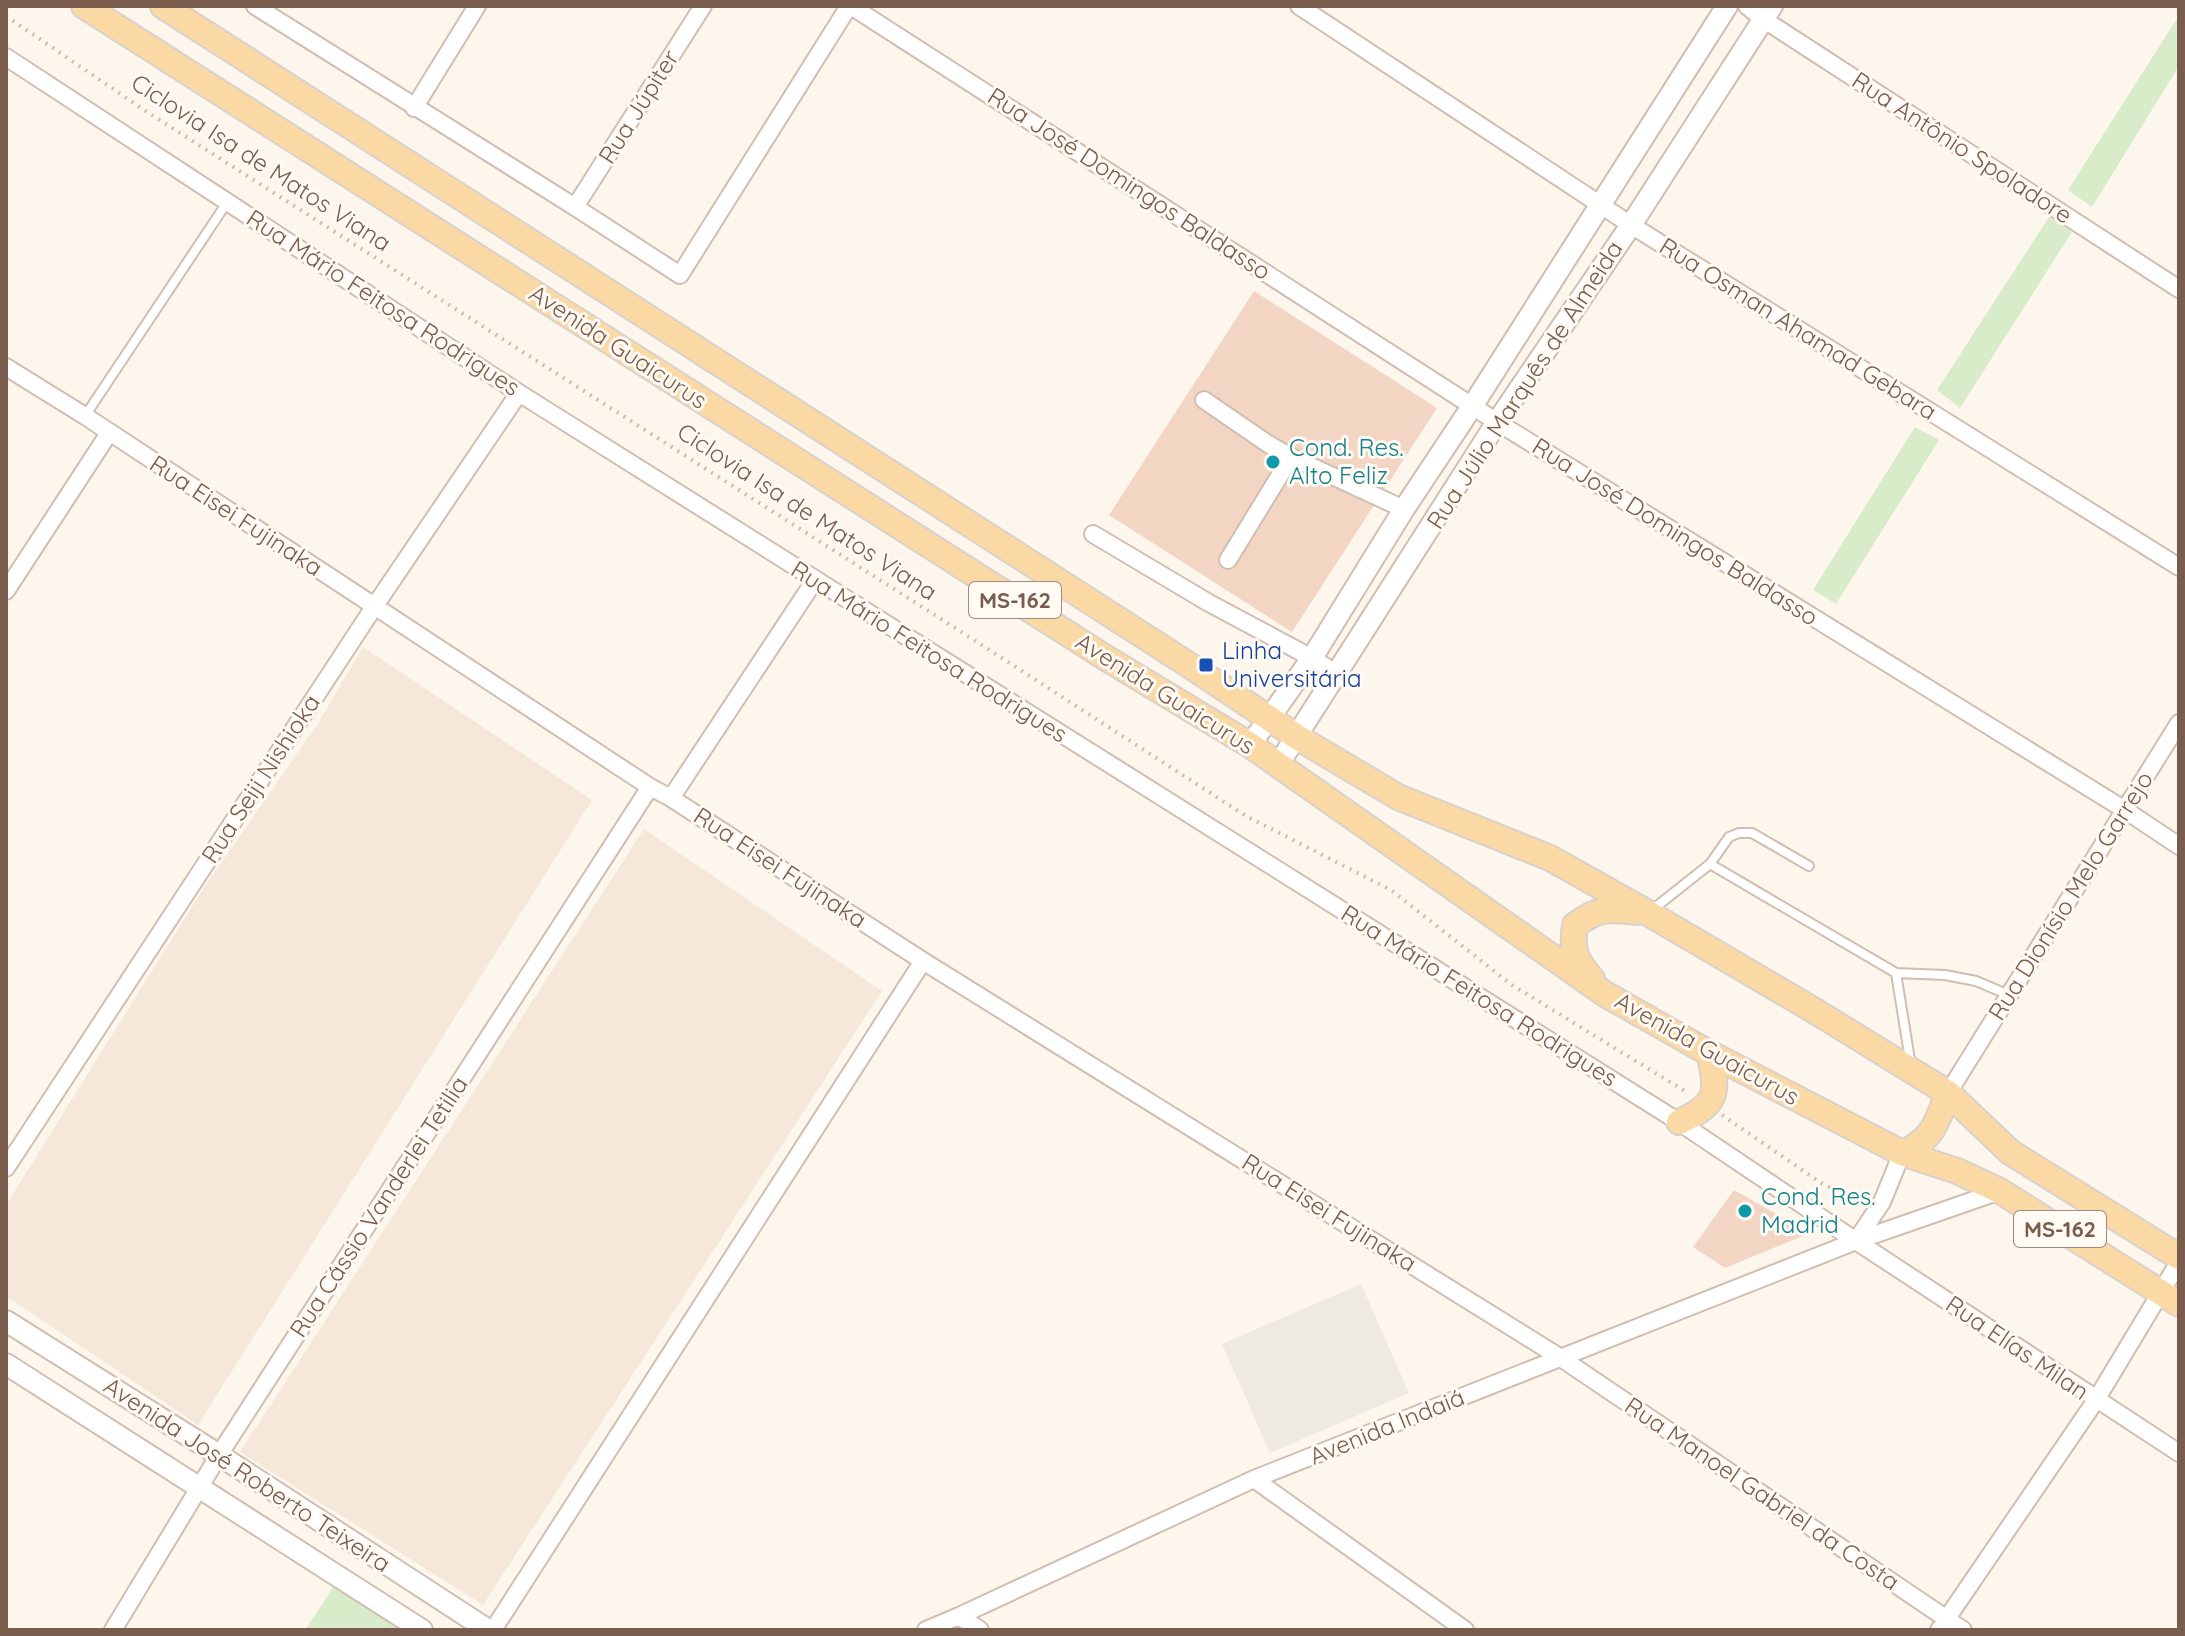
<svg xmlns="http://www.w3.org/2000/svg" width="2185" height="1636" viewBox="0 0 2185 1636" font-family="Quicksand,sans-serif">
<rect width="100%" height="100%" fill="#fdf6ec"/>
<path fill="#f5e8da" d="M363 647 592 800 198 1425 6 1296V1205L203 889 319 722Z
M644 829 882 991 483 1605 240 1452Z"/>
<path fill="#efe9e4" d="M1361 1284 1409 1393 1270 1453 1222 1344Z"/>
<path fill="#d8ecc9" d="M2176 20 2179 22V66L2092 207 2068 190Z
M2049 217 2072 232 1960 408 1937 390Z
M1915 427 1939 440 1836 604 1813 590Z
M334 1586 402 1630H305Z"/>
<path fill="#f3d5c3" d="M1254 291 1437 408 1292 632 1109 515Z
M1734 1190 1810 1233 1725 1268 1693 1247Z"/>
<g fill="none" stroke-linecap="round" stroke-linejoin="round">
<g stroke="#d1beb0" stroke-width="12">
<path id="service" d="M85 416 228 201
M1710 864 1896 973 1945 975 1976 981 2009 995
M1652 910 1710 864 1729 837 1739 833H1752L1809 866
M1896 973 1911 1066"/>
</g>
<g stroke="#d1beb0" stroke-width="20">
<path id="minor" d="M255 6 575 207 680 275 849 6
M851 6 1497 422 2125 810 2179 846
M1299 6 1631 225 2179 567
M1747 6 1763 19 2179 289
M6 57 519 393 1679 1122 1856 1241 2179 1453
M414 108 477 6
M575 207 703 6
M6 367 85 416 650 787 671 798 923 961 1561 1358 1963 1630
M1204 400 1268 444 1291 457 1404 509
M1093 534 1209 603 1312 658 1337 674
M1228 560 1291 457
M6 591 109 433
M671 798 815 580
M1948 1093 2179 723
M6 1168 374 607 519 393
M1856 1241 1882 1202 1902 1153
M1254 1479 1465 1630
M959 1616 980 1630
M113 1630 219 1455 650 787
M493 1630 923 961
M926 1630 959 1616 1254 1479 1856 1241 2000 1191
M1939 1630 2096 1400 2179 1262"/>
</g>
<g stroke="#d1beb0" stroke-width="24">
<path id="tertiary" d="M1250 745 1312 658 1404 509 1473 405 1727 6
M1278 765 1497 422 1631 225 1772 6
M6 1321 219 1455 488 1630
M6 1364 422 1630"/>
</g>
<g stroke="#dad1cd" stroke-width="28">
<path id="primary" d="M84 6 1106 658 1250 745 1605 994 1709 1053 1902 1153 1957 1171 2000 1191 2179 1304
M163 6 1189 665 1297 737 1398 797 1550 858 1648 913 1815 1011 1948 1093 2010 1152 2179 1257
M1592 979C1575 959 1571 950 1575 925 1600 907 1608 909 1638 912
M1679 1122C1718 1104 1719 1093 1709 1053
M1902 1153C1933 1140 1937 1122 1948 1093"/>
</g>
<path stroke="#d9b8a5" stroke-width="4" stroke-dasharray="2 6" stroke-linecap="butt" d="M6 16 144 110 988 649 1246 816 1391 890 1512 985 1688 1093
M1722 1115 1821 1183 1864 1204"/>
<use href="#service" stroke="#fff" stroke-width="8"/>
<use href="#minor" stroke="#fff" stroke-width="16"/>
<use href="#tertiary" stroke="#fff" stroke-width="20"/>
<use href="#primary" stroke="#fbd9a5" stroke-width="24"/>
</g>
<g fill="#0f9aa8" stroke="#fffaf3" stroke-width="3">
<circle cx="1273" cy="462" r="8"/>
<circle cx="1745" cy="1211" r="8"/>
</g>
<rect fill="#1a4fb4" stroke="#fffaf3" stroke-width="3" x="1198" y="657" width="16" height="16" rx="4"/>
<g text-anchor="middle" stroke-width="6" stroke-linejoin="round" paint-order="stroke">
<g fill="#fffaf3" stroke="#a28b7f" stroke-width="2">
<rect x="969" y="582" width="92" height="36" rx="6"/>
<rect x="2014" y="1211" width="92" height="36" rx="6"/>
</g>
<g font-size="22" font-weight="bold" fill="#7a5c4d">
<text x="1015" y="608">MS-162</text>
<text x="2060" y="1237">MS-162</text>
</g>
<g font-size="24" fill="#7a5c4d" stroke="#fffaf3">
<text transform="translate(639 107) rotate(-58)" y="8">Rua Júpiter</text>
<text transform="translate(1962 148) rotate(33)" y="8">Rua Antônio Spoladore</text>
<text transform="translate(261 163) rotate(33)" y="8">Ciclovia Isa de Matos Viana</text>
<text transform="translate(1129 184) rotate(33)" y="8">Rua José Domingos Baldasso</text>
<text transform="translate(383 303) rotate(33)" y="8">Rua Mário Feitosa Rodrigues</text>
<text transform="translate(1798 329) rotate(32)" y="8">Rua Osman Ahamad Gebara</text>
<text transform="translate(618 347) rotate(33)" y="8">Avenida Guaicurus</text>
<text transform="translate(1525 385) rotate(-57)" y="8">Rua Júlio Marquês de Almeida</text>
<text transform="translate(807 512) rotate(33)" y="8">Ciclovia Isa de Matos Viana</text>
<text transform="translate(236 516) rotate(33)" y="8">Rua Eisei Fujinaka</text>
<text transform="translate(1675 532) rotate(32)" y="8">Rua José Domingos Baldasso</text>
<text transform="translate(929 652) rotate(32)" y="8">Rua Mário Feitosa Rodrigues</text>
<text transform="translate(1165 694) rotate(32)" y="8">Avenida Guaicurus</text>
<text transform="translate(261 779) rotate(-57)" y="8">Rua Seiji Nishioka</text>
<text transform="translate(780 868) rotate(33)" y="8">Rua Eisei Fujinaka</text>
<text transform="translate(2071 896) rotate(-58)" y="8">Rua Dionísio Melo Garrejo</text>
<text transform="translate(1479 996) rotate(32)" y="8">Rua Mário Feitosa Rodrigues</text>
<text transform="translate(1707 1049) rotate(29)" y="8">Avenida Guaicurus</text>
<text transform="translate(379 1207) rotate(-57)" y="8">Rua Cássio Vanderlei Tetilia</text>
<text transform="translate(1329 1213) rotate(32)" y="8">Rua Eisei Fujinaka</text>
<text transform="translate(2017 1348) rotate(34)" y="8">Rua Elías Milan</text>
<text transform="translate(1387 1427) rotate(-22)" y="8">Avenida Indaiá</text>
<text transform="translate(247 1475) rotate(33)" y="8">Avenida José Roberto Teixeira</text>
<text transform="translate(1762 1494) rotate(34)" y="8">Rua Manoel Gabriel da Costa</text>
</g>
<g font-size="24" fill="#0d838f" stroke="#fffaf3" text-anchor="start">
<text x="1289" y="456">Cond. Res.<tspan x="1289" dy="28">Alto Feliz</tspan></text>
<text x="1761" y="1205">Cond. Res.<tspan x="1761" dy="28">Madrid</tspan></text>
</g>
<g font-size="24" fill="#164399" stroke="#fffaf3" text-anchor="start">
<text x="1222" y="659">Linha<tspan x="1222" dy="28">Universitária</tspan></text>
</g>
</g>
<rect width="2185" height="1636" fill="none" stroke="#7a5c4d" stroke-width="16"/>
</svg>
